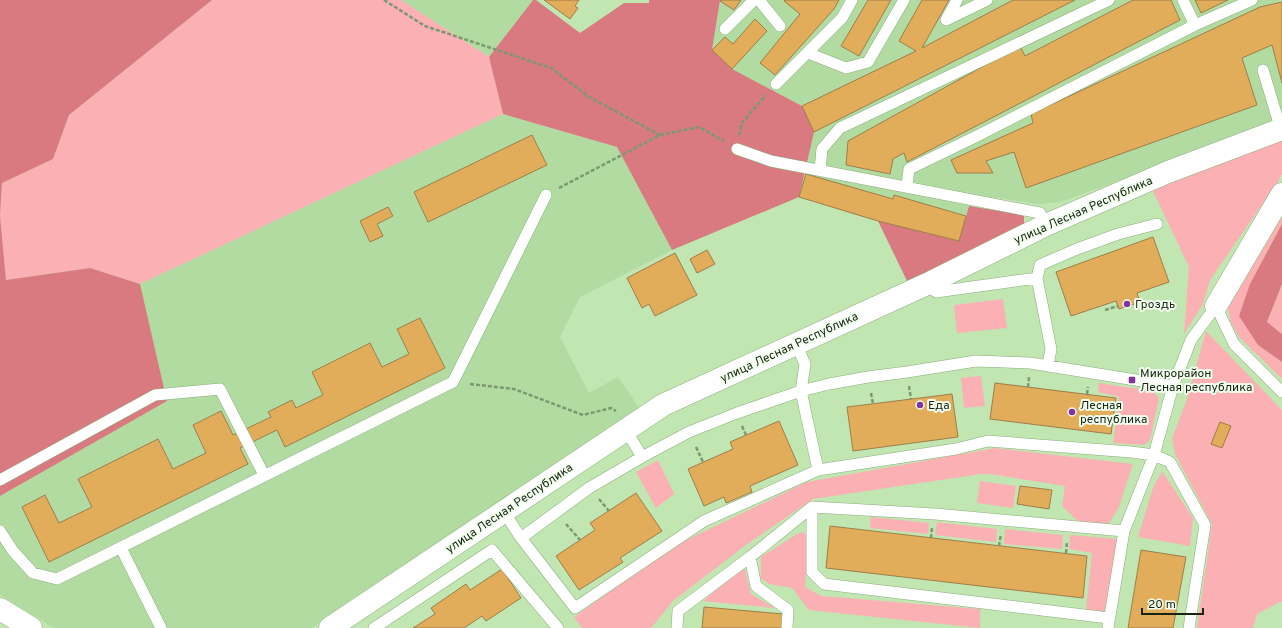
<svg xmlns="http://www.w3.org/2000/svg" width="1282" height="628" viewBox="0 0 1282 628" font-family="Overpass,sans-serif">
<rect width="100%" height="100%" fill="#c1e6b2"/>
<path fill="#b2dba2" d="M401 0H533L489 57Z
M720 0H1282V120L1061 202 1038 204 972 194 959 241 878 221 799 197 802 106 732 69 712 50Z
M503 114 617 147 672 250 580 297 560 337 589 393 618 377 640 409 312 628H54L0 595V496L167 401 140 284Z"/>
<path fill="#fbb1b3" d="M212 0H401L489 57 503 114 140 284 90 268 6 280 0 216 2 183 53 159 69 115Z
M1282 139V174L1277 183 1210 280 1203 304 1184 334 1189 267 1152 189Z
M1282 217V224L1250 284 1258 345 1282 362V379L1239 337 1231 322 1228 308Z
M1282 284V334L1267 323Z
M1003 299 1007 328 957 333 954 305Z
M1206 331 1282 410V602H1280L1257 614 1253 628H1197L1212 524 1175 454 1172 438 1186 402Z
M981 376 985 406 964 408 961 378Z
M1099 383 1153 391 1159 398 1150 440 1144 445 1113 443 1119 397 1098 392Z
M995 448 1133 464 1119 507 1108 525 1079 522 1062 506 1065 486 990 474H981L813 499 746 545 673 601 651 628H582L574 617 678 544 807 482Z
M658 460 674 494 656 508 636 472Z
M1162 471 1193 518 1190 546 1138 537 1153 488Z
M980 481 1016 486 1013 508 977 503Z
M871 517 929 523 928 534 870 528Z
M937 522 997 529 996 542 935 535Z
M1005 529 1063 535 1062 549 1004 544Z
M803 532 809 539 805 587 822 596 980 609V628L809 610 792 588 769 584 761 578V557L797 534Z
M1070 535 1118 539 1105 613 1086 610 1092 553 1069 549Z
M744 567 751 594 775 608 703 601Z"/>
<path fill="#d87a7f" d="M0 0H212L69 115 53 159 2 183 0 216 6 280 90 268 140 284 167 401 0 496Z
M533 0H536L580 33 624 3H649V0H720L712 50 732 69 802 106 814 132 799 197 672 250 617 147 503 114 489 57Z
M969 206 1024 215V225L908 283 878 221 959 241Z
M1282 224V284L1267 322 1282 334V362L1258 345 1239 316 1250 284Z"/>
<path fill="#e1ad5b" stroke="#9e7d4a" d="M544 0H579L575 6 578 8 570 19Z
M721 0H741L734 10 720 1Z
M785 0H839L834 9 775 75 760 63 800 14 784 1Z
M868 0H891L859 56 841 46Z
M922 0H949L922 48 1013 0H1075L814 132 802 106 916 51 899 41Z
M1133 0H1171L1180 20 907 162 904 153 893 159 890 174 846 165 848 141 1020 46 1025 56Z
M1195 0H1228L1201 13Z
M1282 2V83L1272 45 1242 58 1257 105 1026 188 1014 152 986 161 993 173H957L951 160 1033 123 1031 114 1260 7Z
M755 19 767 31 732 69 712 50 725 37 733 44Z
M532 135 547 165 428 222 414 192Z
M806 174 893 199 894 195 966 216 959 241 878 221 799 197Z
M388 207 393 216 377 224 383 236 370 242 360 221Z
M1153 237 1169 282 1137 293 1140 302 1119 309 1116 301 1071 316 1056 272Z
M707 250 715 264 697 273 690 259Z
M675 253 697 295 655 316 649 304 642 308 627 278Z
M420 318 445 368 285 447 277 430 240 448 248 464 49 562 22 507 45 495 59 523 92 507 78 479 158 439 173 469 206 453 193 425 221 411 233 435 271 417 268 412 292 400 296 408 323 395 312 372 370 343 382 367 409 354 397 329Z
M995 383 1116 398 1111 434 990 419Z
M952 394 958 437 853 451 847 407Z
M779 421 798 465 750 486 752 492 726 503 724 497 704 506 688 469 733 449 730 442Z
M1220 422 1231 426 1222 448 1211 444Z
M1020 486 1052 490 1049 509 1017 504Z
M636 493 662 531 620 558 623 562 579 590 556 556 595 530 590 523Z
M830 526 1087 556 1083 598 826 568Z
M1141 550 1186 557 1173 628H1128Z
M502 569 521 598 486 621 482 616 464 628H413L435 614 431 608 466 584 470 590Z
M704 607 783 614 782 628H702Z"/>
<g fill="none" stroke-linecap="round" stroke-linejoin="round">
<g stroke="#8bae7d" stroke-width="12">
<path id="lane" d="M759 0 780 26
M957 0 946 20 987 0
M1183 0 1195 25 1252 0
M725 29 754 0
M808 53 846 68 868 62 904 0
M1263 70 1281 130
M776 84 842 18 852 0
M737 149 771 161 1040 213 1046 225
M820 170 822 149 840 128 1109 0
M907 187 909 169 977 136 1195 25
M1037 278 1040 265 1077 249 1118 234 1157 224
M927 284 936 292 1037 278 1051 349 1048 365
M796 344 805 364 801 391 818 470
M626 430 642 457
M0 480 155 395 220 389 264 475
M812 507V572L824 584 1109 618
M504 512 521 538 575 608 704 521 818 470 956 449 988 441 1131 452 1154 455 1170 462 1205 525 1189 628
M0 531 13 551 33 573 57 579 453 382 546 195
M521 538 589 488 642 457 689 432 737 413 801 391 829 384 868 377 907 372 976 361 1030 363 1173 386
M121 548 161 628
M750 557 756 586 788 610 787 628
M374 628 492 550 558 628
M677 628 678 611 750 557 812 507 935 514 1124 531
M1108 628 1124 531 1154 455 1173 386 1191 340 1216 306 1234 344 1282 392"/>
</g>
<g stroke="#8bae7d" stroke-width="23">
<path id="street" d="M1216 306 1282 194
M0 609 31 628
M330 628 663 405 927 284 1046 225 1168 172 1282 129"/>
</g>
<path stroke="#7c9871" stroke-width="2.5" stroke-dasharray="4 2" stroke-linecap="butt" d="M384 0 425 26 551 68 589 97 660 135
M739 135 742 123 766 95
M559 188 660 135 699 127 724 141
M1105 310 1118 306
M470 384 514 389 583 415 611 408 616 411
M909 386 911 399
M1028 387 1029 377
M871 393 873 404
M1087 394 1088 387
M742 426 746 435
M696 447 703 462
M599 499 609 511
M566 524 580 540
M931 538 932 528
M999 546 1001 534
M1066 553 1067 542"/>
<use href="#lane" stroke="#fff" stroke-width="11"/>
<use href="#street" stroke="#fff" stroke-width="22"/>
</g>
<g fill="#8632a0" stroke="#f3feef" stroke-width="1.5">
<circle cx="1127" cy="304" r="4"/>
<rect x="1128" y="376" width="8" height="8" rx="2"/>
<circle cx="920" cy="405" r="4"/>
<circle cx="1072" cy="412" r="4"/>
</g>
<g text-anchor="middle" stroke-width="4" stroke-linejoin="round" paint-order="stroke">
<g font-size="12" fill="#162411" stroke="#f3feef">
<text transform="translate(1083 210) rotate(-24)" y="4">улица Лесная Республика</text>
<text transform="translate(789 347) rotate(-25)" y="4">улица Лесная Республика</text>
<text transform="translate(509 508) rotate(-34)" y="4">улица Лесная Республика</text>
</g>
<g font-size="12" fill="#162411" stroke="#f3feef" text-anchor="start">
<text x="1135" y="308">Гроздь</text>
<text x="1140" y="377">Микрорайон<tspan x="1140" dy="14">Лесная республика</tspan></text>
<text x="928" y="409">Еда</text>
<text x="1080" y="409">Лесная<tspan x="1080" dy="14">республика</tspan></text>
</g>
</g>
<path d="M1142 608v6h61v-6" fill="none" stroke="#162411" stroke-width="2"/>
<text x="1148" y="608" font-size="12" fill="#162411" stroke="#f3feef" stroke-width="3" paint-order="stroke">20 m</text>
</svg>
